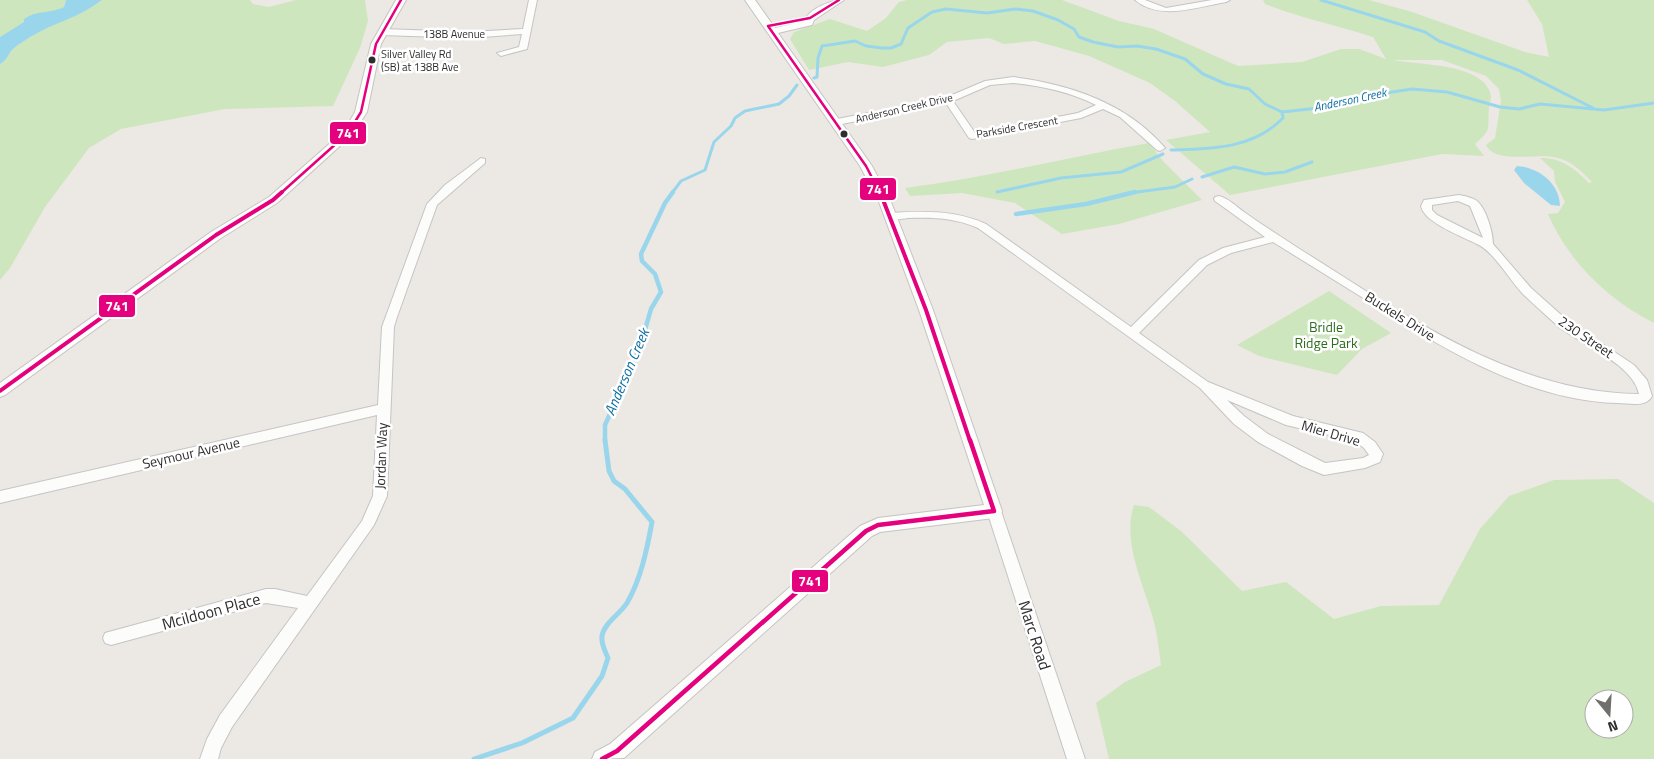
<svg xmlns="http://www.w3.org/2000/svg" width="1654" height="759" viewBox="0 0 1654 759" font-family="'Titillium Web',sans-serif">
<rect width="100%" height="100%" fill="#ece8e4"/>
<path fill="#cee6be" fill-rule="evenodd" d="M0 0H66L64 7 54 12 41 13 0 37Z
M102 0H250L253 4 269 7 296 0H365L368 21 360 48 333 106 225 109 121 129 89 148 45 207 10 268 0 280V64C7 60 8 55 12 50 18 43 28 39 35 34 57 21 82 16 102 0Z
M907 0H1062L1119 21 1154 29 1238 66 1302 62 1341 49H1359L1386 59 1373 37C1337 25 1300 18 1265 4L1263 0H1369L1412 12 1525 52 1549 57 1542 24 1527 0H1654V323C1608 300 1568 261 1548 214L1558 213 1565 202 1555 182 1554 171 1540 158C1562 158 1574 168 1589 183L1592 182C1583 173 1574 163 1561 159 1542 151 1499 165 1487 147L1486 145 1495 138 1501 101 1499 89 1486 76 1442 60H1393C1417 65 1480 63 1490 92 1492 97 1490 103 1489 107 1487 130 1493 128 1475 144L1484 156 1442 154 1230 195 1166 140 1210 132 1175 101 1150 83 1089 56 1035 41 1004 44 989 38 947 42 929 55 883 67 848 62 809 70 790 39 794 32 830 19 867 31 886 18 899 2Z
M1149 143 1163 161 1202 200 1119 224 1062 234 1015 203 962 193 910 196 905 188C986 178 1068 157 1149 143Z
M1329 291 1391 333 1362 349 1337 375 1259 356 1237 345Z
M1618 479 1654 503V759H1109L1096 703 1125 682 1161 665C1159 652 1158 639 1155 626 1146 588 1121 544 1134 505L1149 507 1181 531 1242 591 1286 582 1334 619 1381 606 1439 605 1480 529 1509 496 1554 480ZM1594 699H1624V729H1594Z"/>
<path fill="#99d6ec" d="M66 0H102C81 17 55 22 32 36 26 40 18 44 12 50 8 55 7 60 0 64V37L24 22V19C36 10 50 14 64 7Z
M1517 166C1538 167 1560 183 1560 206L1551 205 1524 183 1514 170Z"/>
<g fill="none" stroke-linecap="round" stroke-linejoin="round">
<path stroke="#99d6ec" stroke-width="3" d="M1321 0 1425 32 1439 41 1518 70 1593 108
M814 78 817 77 818 58 822 46 855 41 866 46 882 48H891L901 44 908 28 932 12 946 9 987 13 1015 9 1033 11 1058 20 1074 29 1079 37 1093 42 1118 47 1137 46 1156 49 1185 59 1203 74 1226 84 1249 89 1265 104 1282 112 1328 107 1366 96 1412 89 1447 92 1500 107 1519 109 1540 104 1604 110 1654 103
M1171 150C1211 149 1253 149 1283 118L1282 112
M1202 177 1234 167 1265 174 1285 172 1312 162
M997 192 1061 178 1121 172 1163 154
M672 193 681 181 705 170 714 142 731 126 735 118 745 111 779 104 789 96 797 85
M1130 193 1175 187 1192 179"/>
<path stroke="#99d6ec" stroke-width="4.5" d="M1016 214 1086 204 1135 192
M605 441V425L640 347 651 309 661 292 655 274 642 261 641 254 665 203 673 192"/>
<path stroke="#99d6ec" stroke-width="5" d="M474 759 522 743 573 718 602 676 608 658C605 651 601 644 602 636 604 623 620 614 627 603 641 579 647 549 652 522L625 489 614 481 609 471 605 440"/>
<g stroke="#c5c4c5" stroke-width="2">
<path id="minor" d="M529 0H537L527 49 501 56 497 53 519 47 522 34 469 38 382 35 378 32 382 29 469 32 523 29Z
M1135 0H1145L1166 8 1212 0H1230L1226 2C1197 7 1160 21 1135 0Z
M1013 77C1069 84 1127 103 1165 148L1160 151 1157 150 1120 117 1103 109 1081 118 972 139 969 138 946 103 837 125 832 122 837 119 945 98 985 81ZM1013 83C1042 86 1070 92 1096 105L1078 113 975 133 953 101 990 85Z
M481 158 485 159V163L437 205 397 317 394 327 387 496 374 525 232 727 221 748 218 759H200L207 739 220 715 298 608 266 603 111 645 105 643 103 638 105 633 266 589H275L307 596 362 521 373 496 377 415 0 503V491L378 405 382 327 427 204 445 185Z
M1459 195C1465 196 1474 198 1478 202 1487 211 1493 233 1493 244L1531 288 1568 321 1634 365 1647 380 1652 396C1646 408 1629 403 1617 403 1523 400 1437 345 1360 296 1331 278 1302 260 1273 242L1231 253 1207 265 1139 333 1208 382 1293 416 1363 433 1375 442 1383 454 1380 462 1365 468 1324 475 1302 466 1258 442 1234 424 1200 388 978 228C955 218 933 217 908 218 901 219 891 221 886 216L891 213C924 211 955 210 986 224L1131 327 1199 260 1223 248 1265 237 1215 201 1214 199 1215 197 1219 196C1228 198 1237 207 1244 212 1262 225 1280 236 1298 248 1402 313 1512 393 1639 394 1633 364 1582 345 1559 327 1547 316 1534 305 1522 293 1510 280 1494 253 1479 245 1464 237 1424 223 1421 206L1424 200ZM1458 201 1470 206 1483 238 1437 215 1432 210V205ZM1227 400 1286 425 1355 441 1364 448 1369 455 1363 458 1325 463 1268 434 1244 416Z
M994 505 999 507 1001 511 1085 759H1067L987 511 989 507Z"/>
</g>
<g stroke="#c5c4c5" stroke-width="2">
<path id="tertiary" d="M396 0H406L381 44 367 112 352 135 277 203 221 238 5 395 0 397V383L211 232 269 197 344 131 355 112 371 44Z
M745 0H755L775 28 804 21C810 8 831 0 844 0L814 20 812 25 778 33 872 166 891 202 933 310 1002 511 1000 516 994 518 880 532 872 536 624 758 592 759 595 752 610 744 860 526 878 518 984 505 919 310 879 202 860 166Z"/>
</g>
<use href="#minor" fill="#fcfcfb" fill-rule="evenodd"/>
<use href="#tertiary" fill="#fcfcfb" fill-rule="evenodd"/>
<g stroke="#fff" stroke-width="5">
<path id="bus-1-far2" d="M839 0 810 18 768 26 866 166 880 193
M281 193 348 133 361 112 376 44 401 0"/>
</g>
<g stroke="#fff" stroke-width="8">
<path id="bus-1-far1" d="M880 192 926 310 970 441
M0 391 216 235 273 200 282 192"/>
</g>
<g stroke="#fff" stroke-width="8">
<path id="bus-1" d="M602 759 617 751 866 531 878 525 994 511 970 440"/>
</g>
<use href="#bus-1-far2" stroke="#e5007d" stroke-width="2.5"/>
<use href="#bus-1-far1" stroke="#e5007d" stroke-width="4"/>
<use href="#bus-1" stroke="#e5007d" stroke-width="4.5"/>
</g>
<g fill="#2e2e2e" stroke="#fff" stroke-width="2">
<circle cx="372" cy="60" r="4.5"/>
<circle cx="844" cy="134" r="4.5"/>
</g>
<g text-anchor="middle" stroke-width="5" stroke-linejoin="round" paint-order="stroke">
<g font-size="11" fill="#2e2e2e" stroke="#fff">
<text x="454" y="38">138B Avenue</text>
<text transform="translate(904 108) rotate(-13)" y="4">Anderson Creek Drive</text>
<text transform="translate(1017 127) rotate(-10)" y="4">Parkside Crescent</text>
</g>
<g font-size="11" fill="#2e2e2e" stroke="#fff" text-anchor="start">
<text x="381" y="58">Silver Valley Rd<tspan x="381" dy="13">(SB) at 138B Ave</tspan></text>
</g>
<g font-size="12" font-style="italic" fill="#0d6fa3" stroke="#fff">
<text transform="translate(1350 100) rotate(-12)" y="4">Anderson Creek</text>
</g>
<g font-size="14" fill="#2e2e2e" stroke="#fff">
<text transform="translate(1400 316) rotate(32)" y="5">Buckels Drive</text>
<text transform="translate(1586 337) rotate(34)" y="5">230 Street</text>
<text transform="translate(1331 433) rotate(16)" y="5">Mier Drive</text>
<text transform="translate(191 453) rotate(-13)" y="5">Seymour Avenue</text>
<text transform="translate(381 456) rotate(-88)" y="5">Jordan Way</text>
</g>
<g font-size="14" fill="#2c6e1b" stroke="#fff">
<text x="1326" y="332">Bridle<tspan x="1326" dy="16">Ridge Park</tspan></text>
</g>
<g font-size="15" font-style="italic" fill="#0d6fa3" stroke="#fff">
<text transform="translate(627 372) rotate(-67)" y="5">Anderson Creek</text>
</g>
<g font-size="16" fill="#2e2e2e" stroke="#fff">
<text transform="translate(211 611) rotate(-15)" y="6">Mcildoon Place</text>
<text transform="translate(1035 635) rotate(72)" y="6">Marc Road</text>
</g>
</g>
<g stroke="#fff" stroke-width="2">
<rect x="329" y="121" width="38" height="24" rx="5" fill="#e5007d"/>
<rect x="859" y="177" width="38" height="24" rx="5" fill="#e5007d"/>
<rect x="98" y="294" width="38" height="24" rx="5" fill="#e5007d"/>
<rect x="791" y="569" width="38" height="24" rx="5" fill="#e5007d"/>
</g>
<g font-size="14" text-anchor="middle" font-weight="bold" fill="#fff">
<text x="348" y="138">741</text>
<text x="878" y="194">741</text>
<text x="117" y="311">741</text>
<text x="810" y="586">741</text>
</g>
<g transform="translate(1609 714) rotate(162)"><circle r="24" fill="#ffffff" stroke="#ababab"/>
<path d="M0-4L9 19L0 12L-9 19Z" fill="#706f6e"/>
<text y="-8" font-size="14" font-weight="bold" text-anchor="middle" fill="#2e2e2e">N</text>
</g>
</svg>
